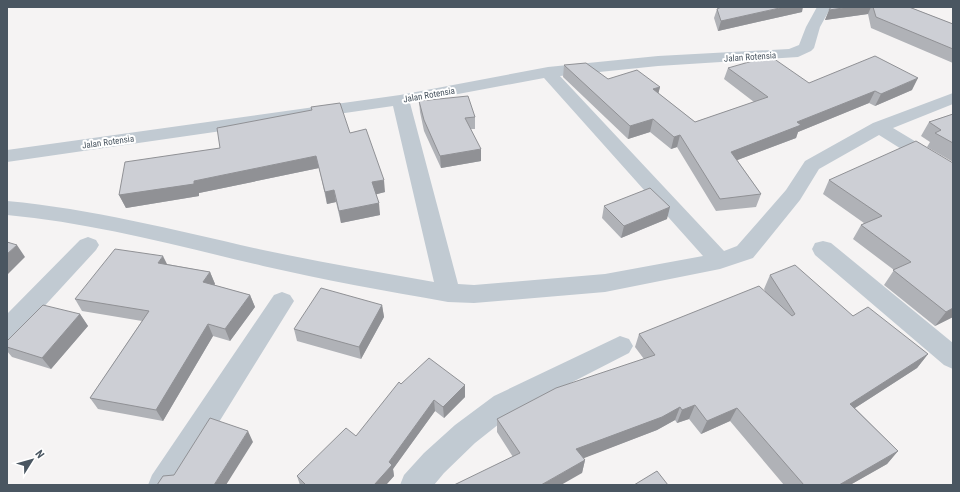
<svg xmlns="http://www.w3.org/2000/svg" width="960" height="492" viewBox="0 0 960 492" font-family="'Roboto Condensed',sans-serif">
<rect width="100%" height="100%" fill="#f5f3f3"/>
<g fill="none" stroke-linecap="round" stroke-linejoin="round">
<path fill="#c1cad2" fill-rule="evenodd" d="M817 7H831L820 27 814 48 811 51 798 57 658 66 560 76 724 251 737 246 786 190 805 161 873 123 953 93V104L893 128 953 164V179L946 177 879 135 819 169 800 200 753 258 720 269 605 292 474 303 448 302C386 291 324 280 263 266 178 246 94 223 7 215V201C94 209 178 231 263 250 320 262 377 272 434 282L393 106 7 162V150L400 95 548 67 658 56 789 49 799 45 806 27ZM544 78 703 256 605 274 474 285 458 284 410 103Z
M88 237 96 240 99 245 96 250 16 337 7 340V314L80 240Z
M823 241 831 243 953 343V369L944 365 815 255 812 249 815 243Z
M282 292 290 295 294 301 180 485H148L152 475 274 295Z
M620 336 629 339 633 346 629 353 514 412 475 443 444 473 434 485H400L404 475 424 453 455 425 494 396Z"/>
</g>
<path fill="#b0b2b7" d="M831 7H914L912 8 953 24V63L871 28 868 14 825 20Z
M717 9 802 12 718 31 714 18Z
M564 65 608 79 660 87 658 93 695 122 754 102 724 79 728 68 809 83 912 90 875 106 869 103 798 132 796 138 737 160 761 194 756 207 716 211 677 147 671 149 650 132 628 139 563 77Z
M419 101 475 117V129H471L481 161 441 168 424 131 420 112Z
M953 114V162L927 147 930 142 921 136 929 122Z
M350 133 385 192 376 194 380 215 341 223 336 202 327 204 319 168 199 193V196L126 208 119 195Z
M953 163V317L935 326 884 285 894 270 853 239 861 225 864 223 823 194 829 180Z
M604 206 667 219 621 238 602 218Z
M167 264 210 272 215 284 214 285 250 295 255 307 230 341 213 336 163 421 98 409 90 398 142 321 82 311 75 299Z
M770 275 853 316 928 354 917 368 855 408 898 451 887 464 850 485H784L730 421 701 434 689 419 677 423 675 420 657 430 583 458 585 460 582 473 513 457 497 432V419L644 359 635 347 639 334 765 291 764 289Z
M382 305 384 317 361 359 297 341 294 329Z
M80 314 88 326 51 369 12 357 7 351V341Z
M401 384 465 397 444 418 435 411 393 469 394 476 386 485H300L297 476 356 436Z"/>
<path fill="#909195" d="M784 7H803L802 12 718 31 721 21Z
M850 7H871L868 14 825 20 829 10Z
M918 78 912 90 875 106 881 94Z
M660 87 657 99 653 89Z
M875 91 869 103 798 132 796 138 727 164 731 152 797 122Z
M653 119 650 132 628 139 630 126Z
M680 135 677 147 671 149 674 137Z
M481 149V161L441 168 440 156Z
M316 156 319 168 199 193V196L126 208 119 195 194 181Z
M384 180 385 192 374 195 372 182Z
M334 190 336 202 327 204 325 192Z
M379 203 380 215 341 223 339 211Z
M670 207 667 219 621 238 624 226Z
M17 245 25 257 7 275V254Z
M163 256 169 268 158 263Z
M210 272 215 284 208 294 203 282Z
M250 295 255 307 230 341 225 329Z
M382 305 384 317 361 359 359 347Z
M953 308V317L935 326 946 312Z
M80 314 88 326 51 369 42 358Z
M208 324 213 336 163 421 156 410Z
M928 354 917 368 841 417 850 404Z
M465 385V397L444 418 443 407Z
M434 400 435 411 393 469 394 476 386 485H374L389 462Z
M695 405 689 419 677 423 682 410Z
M680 407 675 420 657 430 574 462 576 449Z
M737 408 730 421 701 434 707 421Z
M248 431 253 442 226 485H214Z
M898 451 887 464 850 485H839Z
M585 460 582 473 561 485H541Z"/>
<path fill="#cdcfd5" stroke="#909195" d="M721 7H784L721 21 717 9Z
M831 7H850L829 10Z
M873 7H909L953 24V49L876 17Z
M770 56 809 83 875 56 918 78 881 94 875 91 797 122 801 125 731 152 761 194 720 199 680 135 674 137 653 119 630 126 564 65 586 63 608 79 637 70 660 87 653 89 695 122 768 97 728 68Z
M468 96 475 117 465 118 481 149 440 156 424 120 419 101Z
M340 103 350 133 366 129 384 180 372 182 379 203 339 211 334 190 325 192 316 156 194 181V184L119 195 125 162 220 148 217 128 312 110 311 107Z
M953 114V143L935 133 941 130 929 122Z
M916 141 953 163V308L946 312 893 270 911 262 861 225 882 216 829 180Z
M650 188 670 207 624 226 604 206Z
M7 242 17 245 7 254Z
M115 249 163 256 158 263 210 272 203 282 250 295 225 329 208 324 156 410 90 398 149 311 75 299Z
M795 265 853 316 868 307 928 354 850 404 898 451 839 485H804L737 408 707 421 695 405 682 410 680 407 662 417 576 449 585 460 541 485H454L520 453 497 419 556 388 655 355 639 334 759 286 792 316 795 314 770 275Z
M321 288 382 305 359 347 294 329Z
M43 305 80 314 42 358 7 347V341Z
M429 358 465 385 443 407 434 400 389 462 392 465 374 485H306L297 476 346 428 356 436 399 382 401 384Z
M210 418 248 431 214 485H157L163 476 174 475Z
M657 471 668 485H634Z"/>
<g text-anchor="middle" stroke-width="4" stroke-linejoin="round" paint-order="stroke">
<g font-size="9" fill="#4a5661" stroke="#fff">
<text transform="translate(750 57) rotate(-4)" y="3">Jalan Rotensia</text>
<text transform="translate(429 95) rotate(-10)" y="3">Jalan Rotensia</text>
<text transform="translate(108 142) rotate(-8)" y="3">Jalan Rotensia</text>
</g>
</g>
<rect width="960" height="492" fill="none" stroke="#4a5661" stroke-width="16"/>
<g transform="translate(32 460) rotate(53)" stroke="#ffffff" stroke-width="3" paint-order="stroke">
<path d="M0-3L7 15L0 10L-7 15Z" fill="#4a5661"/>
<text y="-6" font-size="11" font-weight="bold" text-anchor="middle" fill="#4a5661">N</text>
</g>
</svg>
